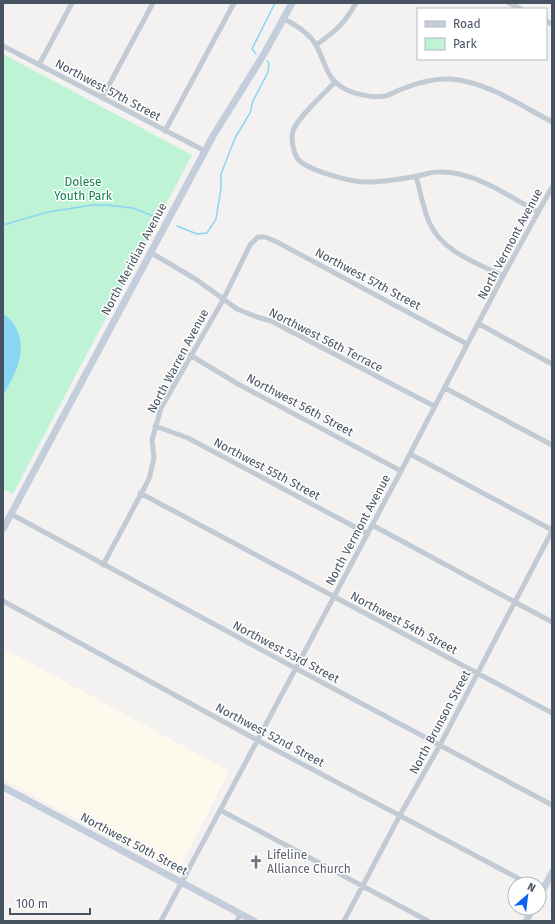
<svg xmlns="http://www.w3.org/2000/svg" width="555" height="924" viewBox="0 0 555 924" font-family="'Fira Sans',sans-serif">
<rect width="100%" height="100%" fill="#f4f2f1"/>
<path fill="#fdf9ec" d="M3 648 229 771 177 873 3 779Z"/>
<path fill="#bff3d6" d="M3 54 192 155 13 494 3 489Z"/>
<path fill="#89d6f2" d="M3 314C10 318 14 323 17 330 27 353 15 375 3 395Z"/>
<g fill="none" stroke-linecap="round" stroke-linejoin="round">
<path stroke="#89d6f2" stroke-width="1.5" d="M256 54 252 49 275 3
M3 225 48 212 93 205H106L133 208 153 216
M177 226 197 234 207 233 216 219 221 188V174L235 138 250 113 253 101 268 72 269 63 267 61"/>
<path stroke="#c2cbd4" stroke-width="5" d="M509 3 521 9
M284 19C296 25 309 33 316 45 327 65 325 80 349 91 360 95 373 98 385 96 390 95 396 91 402 89 417 83 432 78 449 79 486 81 520 105 552 122
M546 21 552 24
M316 45C336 31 344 24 356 3
M3 46 205 151
M39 65 72 3
M334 83C324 94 297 118 293 131 291 139 293 151 297 158 305 170 354 183 368 182 384 182 401 179 417 176 424 175 433 171 441 172 476 172 508 196 538 212
M102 98 153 3
M165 131 234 3
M416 176C420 190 424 212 430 224 443 252 477 263 503 276
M150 252 197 280 237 309 257 317 271 321 434 406
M479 324 552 364
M190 355 238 384 401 471
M445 388 552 445
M155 426 188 438 368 534
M410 454 552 530
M140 493 552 713
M11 514 295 668 552 805
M372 525 552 622
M103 565 149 479 154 458 152 440 161 408 223 300 250 245 258 237H265L277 242 467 344
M3 601 257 740 529 884
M220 810 428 921
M161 921 401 471 503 276 552 187
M237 921 240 914
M344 921 400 815 440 745 552 531"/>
<path stroke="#c3cddb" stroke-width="7" d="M3 529 213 136 264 54 292 3
M3 787 254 921
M539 897 552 873
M526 921 533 908"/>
</g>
<defs>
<g id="church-bare" transform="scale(1.08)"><path d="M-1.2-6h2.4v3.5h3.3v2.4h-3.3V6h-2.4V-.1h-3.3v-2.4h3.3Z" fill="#6b7280" stroke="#fff" stroke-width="2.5" paint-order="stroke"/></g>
</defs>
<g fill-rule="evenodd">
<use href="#church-bare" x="256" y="862"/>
</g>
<g text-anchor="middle" stroke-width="3" stroke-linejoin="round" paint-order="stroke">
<g font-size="12" fill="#485361" stroke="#fff">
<text transform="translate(108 90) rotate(28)" y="4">Northwest 57th Street</text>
<text transform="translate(510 244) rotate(-62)" y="4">North Vermont Avenue</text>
<text transform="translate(134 259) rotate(-62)" y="4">North Meridian Avenue</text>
<text transform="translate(368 279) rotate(28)" y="4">Northwest 57th Street</text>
<text transform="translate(326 340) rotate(27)" y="4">Northwest 56th Terrace</text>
<text transform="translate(178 361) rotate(-62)" y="4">North Warren Avenue</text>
<text transform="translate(300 405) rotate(28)" y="4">Northwest 56th Street</text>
<text transform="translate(267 469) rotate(28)" y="4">Northwest 55th Street</text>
<text transform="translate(358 530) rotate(-62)" y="4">North Vermont Avenue</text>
<text transform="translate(404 623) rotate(28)" y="4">Northwest 54th Street</text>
<text transform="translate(286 652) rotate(28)" y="4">Northwest 53rd Street</text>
<text transform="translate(440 722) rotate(-62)" y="4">North Brunson Street</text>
<text transform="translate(270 735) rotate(28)" y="4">Northwest 52nd Street</text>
<text transform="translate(134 844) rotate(28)" y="4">Northwest 50th Street</text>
</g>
<g font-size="12" fill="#118351" stroke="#fff">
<text x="83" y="186">Dolese<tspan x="83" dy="14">Youth Park</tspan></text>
</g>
<g font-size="12" fill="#5b616d" stroke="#fff" text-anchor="start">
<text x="267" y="859">Lifeline<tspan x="267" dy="14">Alliance Church</tspan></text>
</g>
</g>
<rect width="555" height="924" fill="none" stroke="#485361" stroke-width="8"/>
<rect x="417" y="8" width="130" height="52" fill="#ffffff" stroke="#b6bac0"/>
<rect x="425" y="21" width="20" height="6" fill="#c3cddb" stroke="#b6bac0"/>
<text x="453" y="28" font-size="12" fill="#485361">Road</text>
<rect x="425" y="38" width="20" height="12" fill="#bff3d6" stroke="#b6bac0"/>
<text x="453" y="48" font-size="12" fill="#485361">Park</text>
<g transform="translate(527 896) rotate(28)"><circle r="19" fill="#ffffff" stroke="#b6bac0"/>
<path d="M0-3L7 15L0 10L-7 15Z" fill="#0e64f2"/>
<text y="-6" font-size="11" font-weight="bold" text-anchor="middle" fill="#485361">N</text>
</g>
<path d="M10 908v6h80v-6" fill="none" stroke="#485361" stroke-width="2"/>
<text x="16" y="908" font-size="12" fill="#485361" stroke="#ffffff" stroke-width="3" paint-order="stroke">100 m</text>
</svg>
